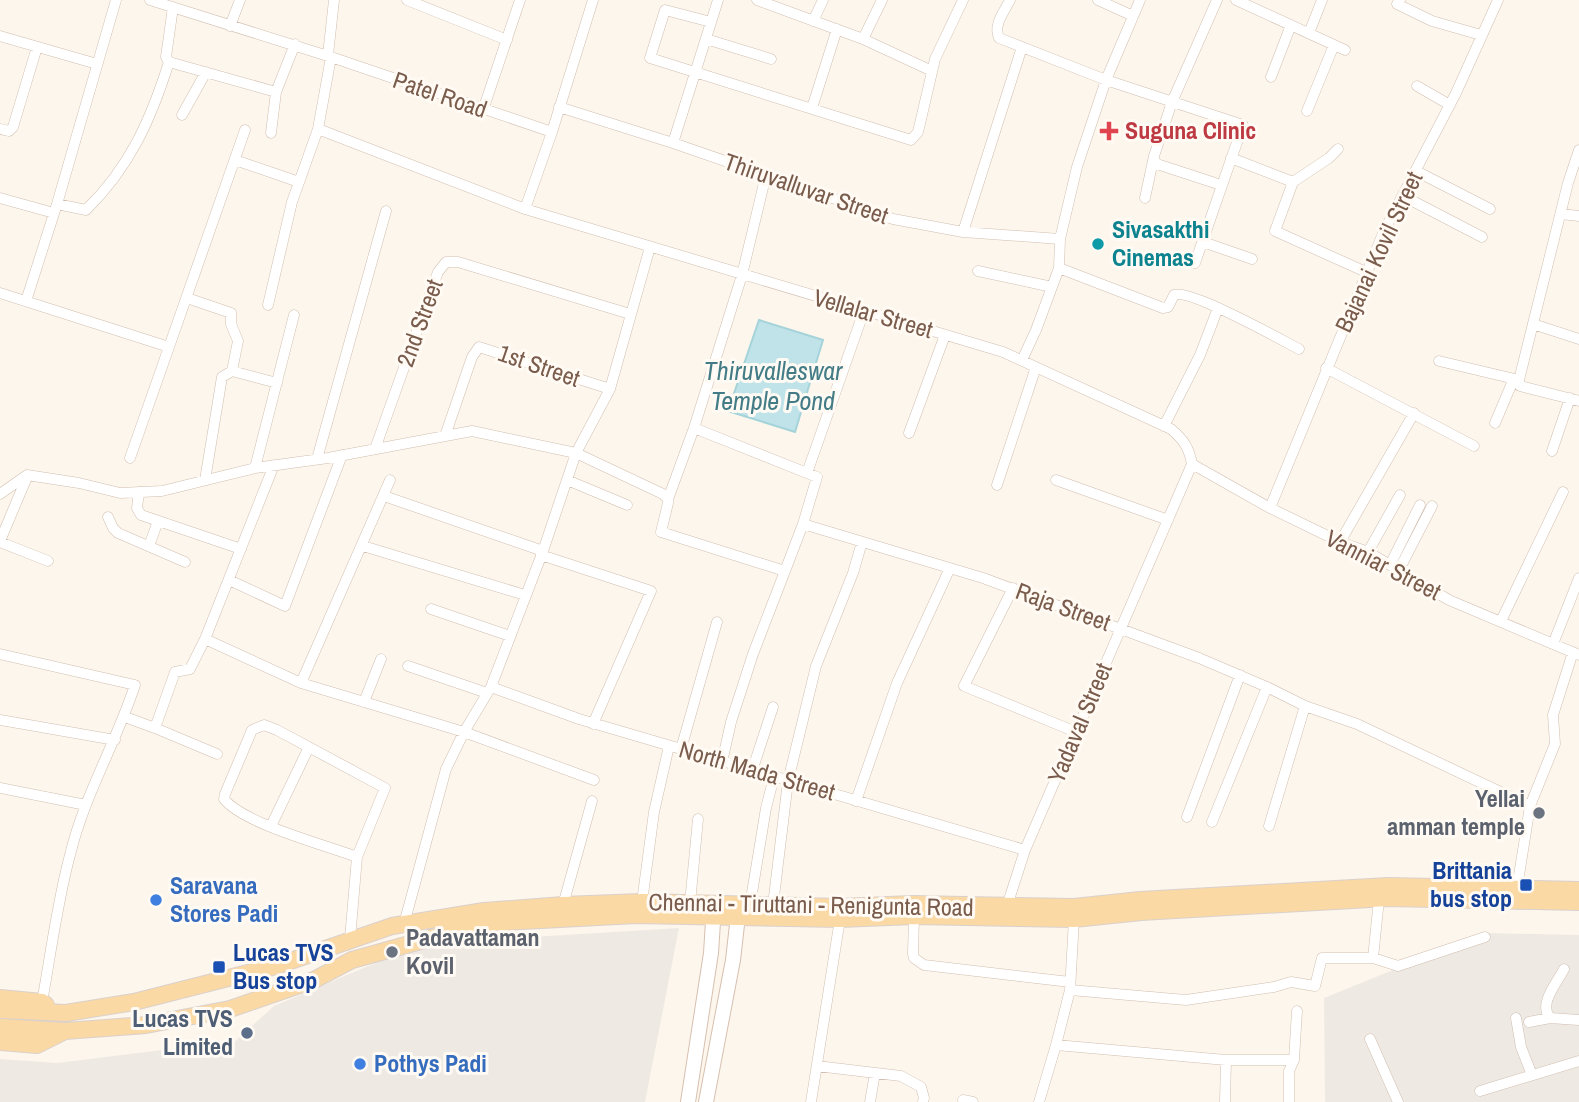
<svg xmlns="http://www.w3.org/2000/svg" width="1579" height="1102" viewBox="0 0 1579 1102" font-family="'Archivo Narrow',sans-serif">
<rect width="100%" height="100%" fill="#fdf6ec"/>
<path fill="#efe9e4" d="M679 928 645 1102H0V1059L57 1063 194 1046 232 1044 274 1006 420 944Z
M1484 933 1579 935V1102H1325L1324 998Z"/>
<path fill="#bfe3e8" stroke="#a5d3da" stroke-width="2" d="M759 320 823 340 795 432 728 411Z"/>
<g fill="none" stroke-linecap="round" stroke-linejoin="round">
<g stroke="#d1beb0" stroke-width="11">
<path id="minor" d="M150 0 331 57 318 129 292 202 268 305
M334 0 328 55 331 57 552 132
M407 0 507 40
M757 0 863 39 932 71
M1010 0C1004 12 993 25 999 38L1106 80 1243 125 1195 263
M1098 0 1133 16
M1236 0 1345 50
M1400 0 1397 4 1432 21 1481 35
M173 7 166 57 169 62 276 92
M813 21 823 0
M711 22 665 10 650 58 911 140 918 132 935 59 963 0
M230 26 240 0
M1309 33 1322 0
M0 36 97 64
M706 39 771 59
M863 39 882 0
M1271 77 1291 25
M1417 86 1450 105
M559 107 673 143 893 219 963 232 1060 239
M812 108 837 29
M483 110 520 0
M1307 111 1334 45
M182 115 206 72
M0 129 9 131 13 127 37 47
M318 129 525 209 1003 352 1171 429C1184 440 1189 448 1192 464
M271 133 276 92 295 44
M673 143 718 0
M1338 149 1329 158 1293 182 1275 231 1366 272
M1579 150 1568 183 1519 380 1520 386 1579 401
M1231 158 1293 182
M235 160 299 182
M1154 160 1157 164 1221 185
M1416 171 1490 209
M1403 196 1482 237
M0 198 54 213
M1145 198 1154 156 1172 102 1217 0
M57 204 86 210C130 167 151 119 169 62
M525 209 552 132 593 0
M1561 214 1579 216
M963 232 1022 47
M1203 242 1252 259
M1059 268 1163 308 1168 307 1174 295C1188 288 1280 339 1299 349
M978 271 1052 287
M0 293 169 347 245 130
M187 298 231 313V324L238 341 232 371
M26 301 57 204 116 0
M1533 324 1579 339
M1022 360 1036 330 1059 268 1060 239 1077 167 1106 80 1140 0
M1439 361 1519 380
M1326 368 1474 446
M1495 423 1512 383 1519 380
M1164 426 1200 355 1218 308
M694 428 817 477 803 524
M909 433 945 335
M445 436 472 357 479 347 610 389
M375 449 438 272 446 262H458L630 314
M1552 451 1570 398
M130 458 169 347
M317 459 386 211
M1192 464 1270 508 1340 542 1368 552 1449 600 1579 655
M255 468 294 315
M807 473 864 311
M205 480 222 377 232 371 277 383
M567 480 627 505
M1056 480 1168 520
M997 485 1036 367
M139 492 137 508 141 515 241 549
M0 494 27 475 79 483 120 493 162 491 255 468 328 458 472 431 576 453 663 494 668 499V503L661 532 785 571 803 524 983 578 1199 658 1267 687 1305 706 1357 724 1530 806 1517 888
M384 496 543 551
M668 499 694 428 742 275 766 175
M1270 508 1384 231 1456 93 1498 0
M108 517 113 528 118 533 185 562
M0 541 27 477
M0 542 48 561
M1340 542 1414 413
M149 546 158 521
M363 546 525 595
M1368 552 1400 495
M541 555 651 591 593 724
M1390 565 1420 505
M1399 570 1432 506
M229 580 285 606 342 455
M1013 588 964 686 1076 732
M431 609 510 636
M1501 621 1563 492
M205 639 301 683 464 732 594 780
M1553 644 1579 578
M0 654 135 685C116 743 84 796 70 855 57 903 51 953 42 1002
M408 666 487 693
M301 683 390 480
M491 687 579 719 1025 850
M364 702 381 659
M125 717 155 728 175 672 190 669 205 639 274 465
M0 720 115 740
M155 728 217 754
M681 749 717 622
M722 762 731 722 753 654 785 571
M752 771 773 707
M0 788 86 805
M856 801 897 683 950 568
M1530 806 1555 744 1553 715 1573 652
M1187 817 1240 675
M1212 822 1267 687
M271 826 309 747
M1269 826 1305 706
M642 902 654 812 669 746
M690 903 698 819
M563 905 592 801
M750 905 766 808 774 777
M773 905 788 781 816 666 853 573 862 542
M1006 909 1025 850 1192 464
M914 916 913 954 914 958 924 965 1070 982
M1074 919 1070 990 1056 1045 1226 1060H1294L1289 1071V1102
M404 924 446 769 464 732 491 687 543 551 576 453 610 389 650 247
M350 939 357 857 385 788 277 730 264 725 252 730 225 794 224 799C244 824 325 845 357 857
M1373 958 1379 899
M1564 969C1557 983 1538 1004 1550 1018L1579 1020
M1070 990 1186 1000 1274 987 1291 982 1315 986 1322 958H1373L1398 966 1485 937
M1516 1018 1521 1047 1532 1075
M1529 1022 1550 1018
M1370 1039 1398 1102
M1294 1060 1297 1011
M817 1066 901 1076 921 1087 924 1098 923 1102
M1480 1091 1579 1061
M963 1100 973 1102
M811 1102 840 919
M870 1102 875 1073
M1039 1102 1056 1045
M1225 1102 1226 1060"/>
</g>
<g stroke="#d6c0b0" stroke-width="16">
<path id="secondary" d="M688 1102 711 953 714 906
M706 1102 733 960 739 907"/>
</g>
<g stroke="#dad1cd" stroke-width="18">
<path id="primary" d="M0 998 42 1002 46 1005
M0 1010 66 1013 134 1002 276 966 392 926 484 911 563 905 642 902 839 907 913 904 1074 907 1140 900 1388 886 1579 890
M0 1027 65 1031 146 1025 230 1009 314 980 352 960 485 923 636 915 840 919 914 916 1074 919 1141 912 1388 898 1579 902
M0 1042 37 1045 63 1032"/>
</g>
<use href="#minor" stroke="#fff" stroke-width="10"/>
<use href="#secondary" stroke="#fff" stroke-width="14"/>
<use href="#primary" stroke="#fbd9a5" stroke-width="16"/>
</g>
<path fill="#e0444e" stroke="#fffaf3" stroke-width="2.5" d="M1105.5 120.5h7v7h7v7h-7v7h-7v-7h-7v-7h7z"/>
<circle fill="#0f9aa8" stroke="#fffaf3" stroke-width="2.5" cx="1098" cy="244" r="7"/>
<g fill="#6b7280" stroke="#fffaf3" stroke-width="2.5">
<circle cx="1539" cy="813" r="7"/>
<circle cx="392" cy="952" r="7"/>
</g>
<g fill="#1a4fb4" stroke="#fffaf3" stroke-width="2.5">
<rect x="1519" y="878" width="14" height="14" rx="3.5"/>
<rect x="212" y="960" width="14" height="14" rx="3.5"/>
</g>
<g fill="#3f7fe0" stroke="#fffaf3" stroke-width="2.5">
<circle cx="156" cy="900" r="7"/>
<circle cx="360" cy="1064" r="7"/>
</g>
<circle fill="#5c6f8a" stroke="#fffaf3" stroke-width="2.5" cx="247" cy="1033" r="7"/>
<g text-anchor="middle" stroke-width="6" stroke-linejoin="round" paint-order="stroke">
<g font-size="24" fill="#7a5c4d" stroke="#fffaf3">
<text transform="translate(440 95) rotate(19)" y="8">Patel Road</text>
<text transform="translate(806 189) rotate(19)" y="8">Thiruvalluvar Street</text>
<text transform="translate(1379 252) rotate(-65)" y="8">Bajanai Kovil Street</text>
<text transform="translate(873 314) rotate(16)" y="8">Vellalar Street</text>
<text transform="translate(420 323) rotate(-70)" y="8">2nd Street</text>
<text transform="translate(539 366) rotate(19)" y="8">1st Street</text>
<text transform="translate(1383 565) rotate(27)" y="8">Vanniar Street</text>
<text transform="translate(1063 607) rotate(20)" y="8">Raja Street</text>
<text transform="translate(1080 723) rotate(-67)" y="8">Yadaval Street</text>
<text transform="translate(757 771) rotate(16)" y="8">North Mada Street</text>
<text transform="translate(811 905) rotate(1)" y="8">Chennai - Tiruttani - Renigunta Road</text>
</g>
<g font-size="24" font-weight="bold" fill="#be3a42" stroke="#fffaf3" text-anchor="start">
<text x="1125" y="139">Suguna Clinic</text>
</g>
<g font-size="24" font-weight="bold" fill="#0d838f" stroke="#fffaf3" text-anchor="start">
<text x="1112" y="238">Sivasakthi<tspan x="1112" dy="28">Cinemas</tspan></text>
</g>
<g font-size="24" font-weight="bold" fill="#5b616d" stroke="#fffaf3" text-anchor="end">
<text x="1525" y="807">Yellai<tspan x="1525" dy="28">amman temple</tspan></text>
<text x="406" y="946" text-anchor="start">Padavattaman<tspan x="406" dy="28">Kovil</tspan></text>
</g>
<g font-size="24" font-weight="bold" fill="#164399" stroke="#fffaf3" text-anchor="end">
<text x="1512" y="879">Brittania<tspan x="1512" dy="28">bus stop</tspan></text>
<text x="233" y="961" text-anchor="start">Lucas TVS<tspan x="233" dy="28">Bus stop</tspan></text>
</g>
<g font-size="24" font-weight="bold" fill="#366cbe" stroke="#fffaf3" text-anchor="start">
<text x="170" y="894">Saravana<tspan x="170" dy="28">Stores Padi</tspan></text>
<text x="374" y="1072">Pothys Padi</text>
</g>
<g font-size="24" font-weight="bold" fill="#4e5e75" stroke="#fffaf3" text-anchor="end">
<text x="233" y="1027">Lucas TVS<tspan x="233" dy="28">Limited</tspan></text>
</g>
<g font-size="26" font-style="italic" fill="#437c86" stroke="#fffaf3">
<text x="773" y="380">Thiruvalleswar<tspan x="773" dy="30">Temple Pond</tspan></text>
</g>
</g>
</svg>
